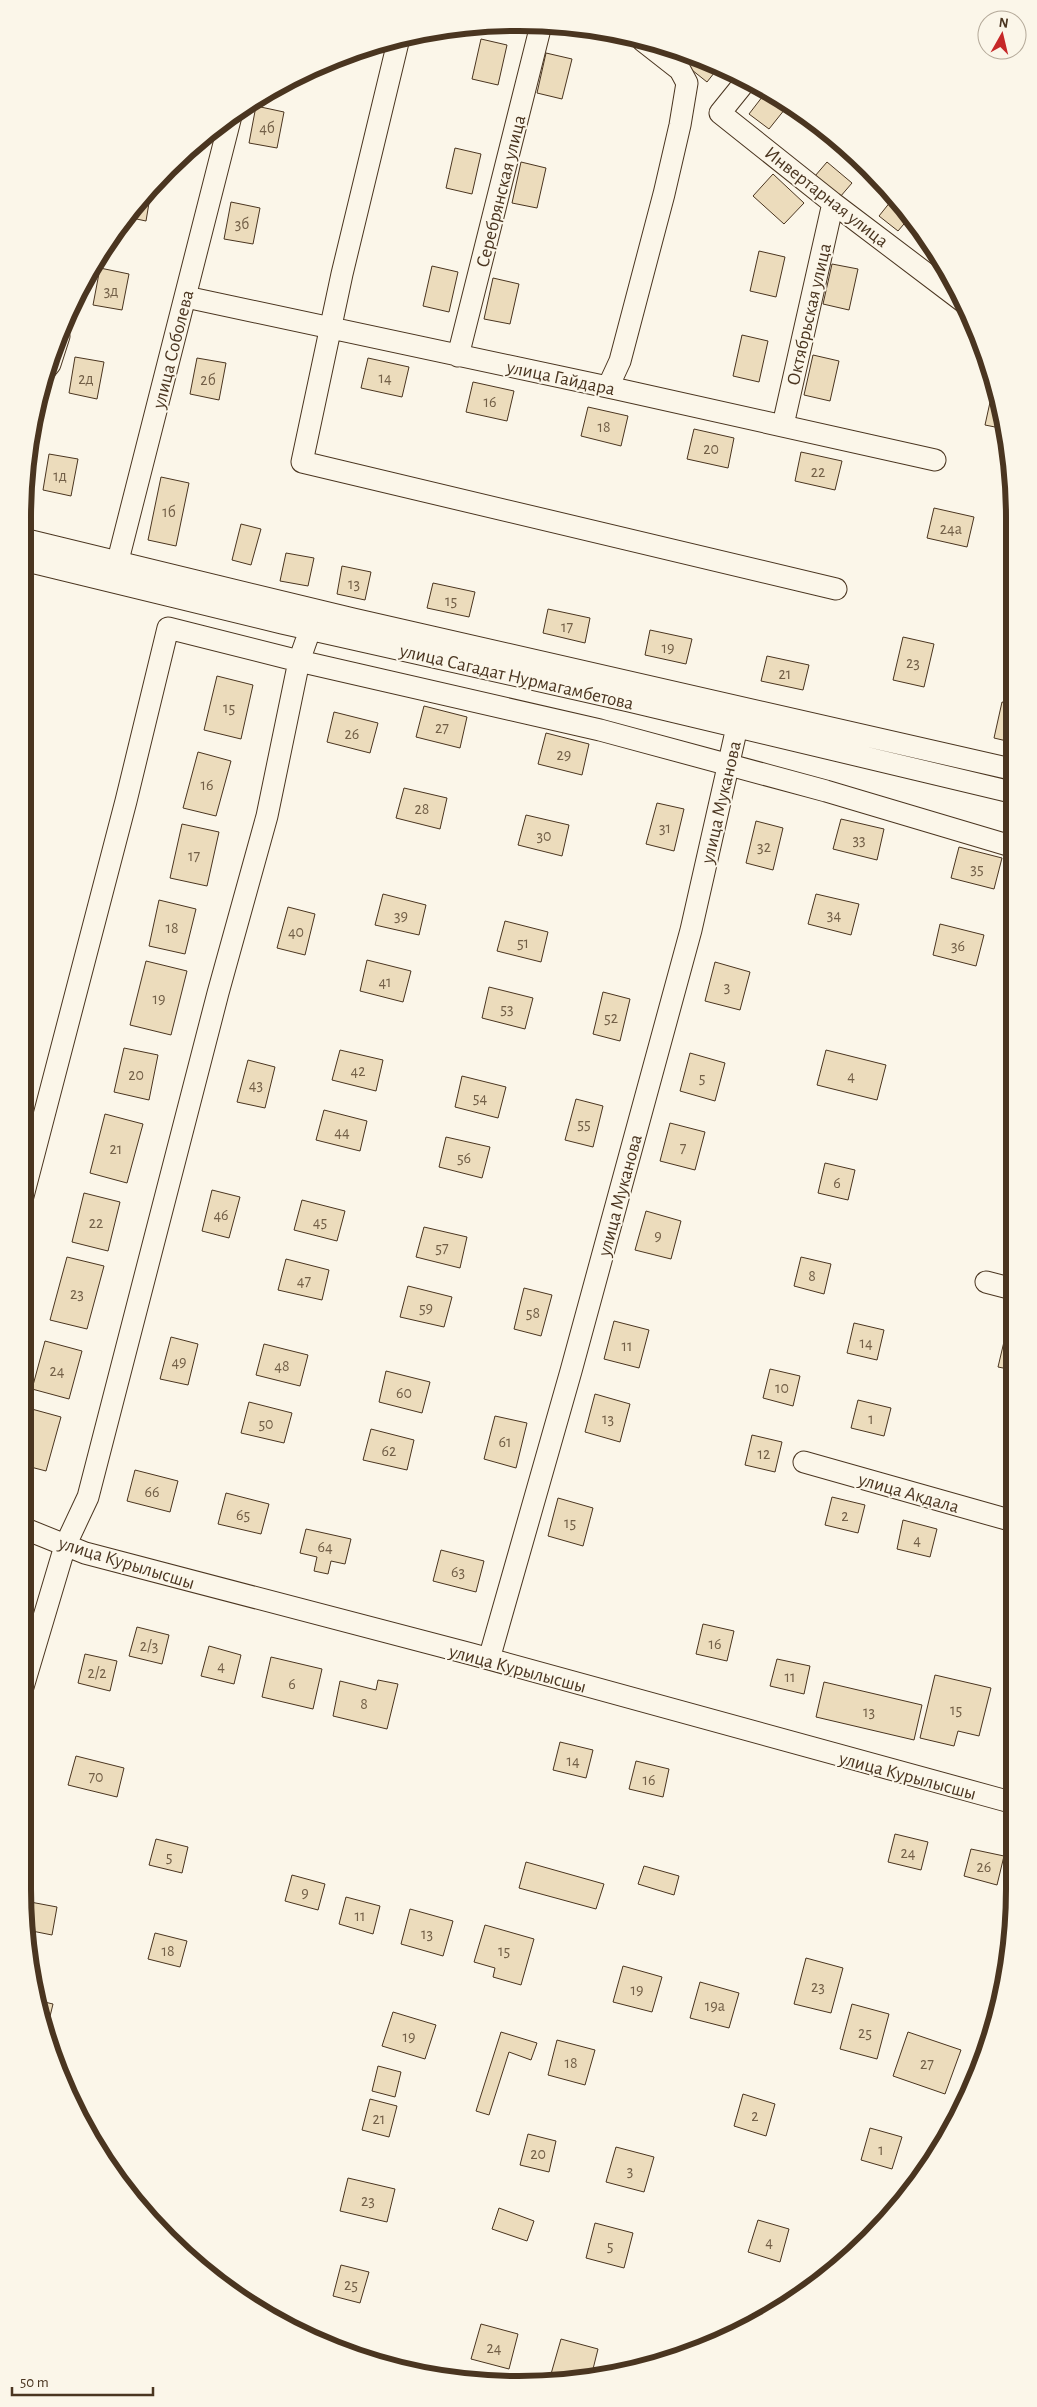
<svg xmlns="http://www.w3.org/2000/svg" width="1037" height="2407" viewBox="0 0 1037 2407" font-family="'Alegreya Sans',sans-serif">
<rect width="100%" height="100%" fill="#fbf6e9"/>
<path fill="#ecdcbc" stroke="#4a3520" d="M481 39 507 45 498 85 472 79Z
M546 53 572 59 562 99 537 93Z
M694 57 718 68 707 82 687 66Z
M766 92 789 104 769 129 749 114Z
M256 106 284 112 277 148 249 143Z
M455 148 481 154 472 194 446 188Z
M521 162 546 168 537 208 512 203Z
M827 162 852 183 840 197 815 176Z
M773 174 804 203 784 224 753 196Z
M152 185 146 221 127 217 146 191Z
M895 196 909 218 898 231 879 216Z
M231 202 260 208 253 244 224 239Z
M759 251 785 257 776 297 750 291Z
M832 264 858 269 849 310 823 304Z
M432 266 458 272 449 312 423 306Z
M100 268 129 274 122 310 93 305Z
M493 278 519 284 510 324 484 319Z
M742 335 768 341 759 382 733 376Z
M813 355 839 361 830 401 804 395Z
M75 357 104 362 97 399 69 393Z
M197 358 226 363 219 400 190 394Z
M368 358 409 367 402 397 361 388Z
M473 382 514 391 507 421 466 412Z
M994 384 1005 429 985 425Z
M588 407 628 416 621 446 581 436Z
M694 429 734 438 728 468 687 459Z
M801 452 842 461 835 490 795 481Z
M49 454 78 459 71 496 43 490Z
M161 477 189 483 176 546 148 540Z
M934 508 974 517 967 547 927 538Z
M241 524 261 529 251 565 232 560Z
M286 553 314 558 308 586 280 581Z
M342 566 371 572 365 600 337 594Z
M433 583 475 592 469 617 427 608Z
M548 609 590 618 585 643 543 633Z
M650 630 692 639 686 664 645 655Z
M903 637 934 644 924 687 893 680Z
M767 656 809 665 803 690 761 681Z
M217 676 253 685 241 739 204 730Z
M1002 702 1011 704V742L994 738Z
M424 706 467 717 460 748 416 737Z
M334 712 378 723 370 753 327 742Z
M546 733 589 744 582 775 538 764Z
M198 752 231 761 216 816 183 808Z
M404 788 447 798 440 829 396 818Z
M657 803 684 809 674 851 646 844Z
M526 815 569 825 562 856 518 845Z
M841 819 884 829 877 860 833 849Z
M756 821 783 828 773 870 746 863Z
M182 824 219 832 207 886 170 878Z
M959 847 1002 858 994 889 951 878Z
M383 894 426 905 419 935 375 925Z
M816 894 859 904 851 935 808 924Z
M159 900 196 909 185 954 149 946Z
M288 907 315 914 305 955 277 948Z
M505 921 548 932 541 962 497 951Z
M940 924 984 935 976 966 933 955Z
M367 960 411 971 403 1002 360 991Z
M146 961 187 971 171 1035 130 1025Z
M715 962 750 972 740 1010 705 1001Z
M489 987 533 998 525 1029 482 1018Z
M603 992 630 999 620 1041 593 1034Z
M124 1048 158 1055 149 1100 114 1092Z
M340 1050 383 1060 376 1091 332 1080Z
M826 1050 886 1065 877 1100 817 1085Z
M690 1053 725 1063 715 1101 680 1091Z
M248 1060 275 1067 265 1108 237 1102Z
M462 1076 506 1087 498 1118 455 1107Z
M576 1099 603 1106 593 1147 565 1140Z
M324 1110 367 1121 360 1151 316 1140Z
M105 1114 143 1124 127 1183 90 1173Z
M670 1123 705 1132 695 1170 660 1161Z
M446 1137 490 1147 482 1178 439 1167Z
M825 1163 855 1170 848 1200 818 1193Z
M212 1190 240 1197 229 1238 202 1231Z
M84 1193 120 1202 108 1251 72 1242Z
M302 1200 345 1211 337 1241 294 1230Z
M646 1211 681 1221 671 1259 635 1250Z
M424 1227 467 1237 460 1268 416 1257Z
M67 1257 104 1266 87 1329 50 1320Z
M801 1257 831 1264 824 1294 794 1286Z
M286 1259 329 1270 322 1300 278 1290Z
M408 1286 452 1297 444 1327 400 1317Z
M524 1288 552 1295 541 1336 514 1329Z
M614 1321 649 1330 639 1368 604 1359Z
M854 1323 884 1330 877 1360 847 1353Z
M1007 1329 1013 1330V1370L998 1367Z
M171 1337 198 1344 188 1385 160 1379Z
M45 1341 82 1351 69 1399 32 1389Z
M264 1344 308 1355 300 1386 256 1375Z
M770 1369 800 1376 793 1406 763 1398Z
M386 1371 430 1382 422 1413 379 1402Z
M595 1394 630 1404 620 1442 585 1432Z
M858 1400 891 1408 884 1436 851 1428Z
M249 1402 292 1413 284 1443 241 1433Z
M28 1408 61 1417 46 1471 23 1465V1429Z
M495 1416 527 1423 516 1468 484 1459Z
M371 1429 414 1440 407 1470 363 1460Z
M752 1435 782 1442 775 1472 745 1465Z
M135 1470 178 1481 170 1512 127 1501Z
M226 1493 269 1504 261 1534 218 1524Z
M832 1497 865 1505 858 1533 825 1525Z
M558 1498 593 1508 583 1546 548 1536Z
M903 1520 937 1529 930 1557 897 1549Z
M306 1529 351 1539 345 1564 331 1561 328 1574 314 1571 317 1557 300 1553Z
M441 1550 484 1561 476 1592 433 1581Z
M703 1624 734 1631 727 1661 696 1654Z
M137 1627 169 1635 162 1664 129 1656Z
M209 1646 241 1655 234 1684 201 1676Z
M85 1654 117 1661 110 1691 78 1683Z
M271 1657 322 1669 313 1709 262 1697Z
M777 1659 810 1666 804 1694 770 1686Z
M935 1675 991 1688 979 1736 958 1731 954 1746 920 1738Z
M378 1680 398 1684 387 1729 333 1716 340 1681 376 1690Z
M824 1682 922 1705 914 1740 816 1717Z
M560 1742 593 1750 586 1778 553 1770Z
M76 1756 124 1768 117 1797 68 1785Z
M636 1761 669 1769 663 1797 629 1789Z
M895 1834 928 1842 921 1870 888 1862Z
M156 1839 188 1847 182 1873 149 1865Z
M971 1849 1004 1856 997 1885 964 1876Z
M526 1862 604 1884 596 1909 519 1888Z
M644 1866 679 1876 674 1895 638 1884Z
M292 1875 325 1884 318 1910 285 1901Z
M346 1897 380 1906 373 1934 339 1924Z
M25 1901 57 1907 52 1935 27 1930Z
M410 1909 453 1921 443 1956 401 1944Z
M485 1925 534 1939 521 1985 493 1977 495 1968 474 1962Z
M155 1933 187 1941 180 1967 148 1959Z
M806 1958 843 1968 831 2013 794 2004Z
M623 1966 662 1977 652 2012 613 2002Z
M700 1982 739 1993 729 2028 690 2018Z
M36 2000 53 2004 46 2033 45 2032Z
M852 2004 889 2014 877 2059 840 2049Z
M991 2011 998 2013 988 2049 983 2048Z
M393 2012 436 2025 425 2059 382 2046Z
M501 2032 537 2043 531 2060 509 2052 489 2115 476 2111Z
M908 2032 961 2050 945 2094 893 2076Z
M557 2040 595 2050 585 2085 548 2075Z
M378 2066 401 2072 395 2097 372 2091Z
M743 2094 775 2104 766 2136 734 2126Z
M370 2099 397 2106 389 2137 362 2130Z
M870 2128 902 2137 892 2169 861 2160Z
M528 2134 556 2141 549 2172 520 2165Z
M616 2147 654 2157 644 2192 606 2182Z
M348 2178 395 2189 387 2222 340 2211Z
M499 2208 534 2221 527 2241 492 2229Z
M758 2220 789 2229 780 2262 748 2252Z
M595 2223 633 2233 624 2268 586 2258Z
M341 2265 369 2272 360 2303 333 2296Z
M481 2324 518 2334 509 2369 471 2359Z
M561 2339 598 2349 591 2377 570 2379 551 2374Z"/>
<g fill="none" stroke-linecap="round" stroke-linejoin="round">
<g stroke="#4a3520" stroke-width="23">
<path id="minor" d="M399 38 342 274 302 462 836 589
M745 82 720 113 833 203 965 303
M186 297 617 389 935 460
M458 356 541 25
M46 369 50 364 59 336
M608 387 620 361 664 194 680 125 687 83 680 70 643 41
M783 425 833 203
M23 539 353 619 1011 769
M23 560 282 623 629 701 1011 792
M114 576 231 116
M23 1196 126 801 168 628 299 661 600 730 826 791 1011 846
M986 1282 1013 1289
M804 1462 1013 1521
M23 1528 85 1553 471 1654 1014 1803
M489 1659 571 1371 691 930 737 727
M23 1687 65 1546 88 1497 218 993 267 816 299 661 310 630"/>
</g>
<use href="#minor" stroke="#fbf6e9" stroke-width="21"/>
</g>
<g text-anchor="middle" stroke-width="4" stroke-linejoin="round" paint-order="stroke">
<g font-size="16" fill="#725f47">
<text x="267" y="133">4б</text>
<text x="242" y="229">3б</text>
<text x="111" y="296">3д</text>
<text x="385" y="383">14</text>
<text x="86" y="384">2д</text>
<text x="208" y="385">2б</text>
<text x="490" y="407">16</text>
<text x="604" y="432">18</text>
<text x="711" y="454">20</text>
<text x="818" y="477">22</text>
<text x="60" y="481">1д</text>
<text x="169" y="517">1б</text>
<text x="951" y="534">24а</text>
<text x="354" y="589">13</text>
<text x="451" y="606">15</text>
<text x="567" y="632">17</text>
<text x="668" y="653">19</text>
<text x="913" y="668">23</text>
<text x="785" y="679">21</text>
<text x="229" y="713">15</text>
<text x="442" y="733">27</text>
<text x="352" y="739">26</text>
<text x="564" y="760">29</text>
<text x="207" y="790">16</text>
<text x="422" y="814">28</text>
<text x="665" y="833">31</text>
<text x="544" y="841">30</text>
<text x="859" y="845">33</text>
<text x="764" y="852">32</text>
<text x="194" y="861">17</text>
<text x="977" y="874">35</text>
<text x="834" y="920">34</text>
<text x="401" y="921">39</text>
<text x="172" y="933">18</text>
<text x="296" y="937">40</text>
<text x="523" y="948">51</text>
<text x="958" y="951">36</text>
<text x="385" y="987">41</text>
<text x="727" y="992">3</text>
<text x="159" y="1004">19</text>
<text x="507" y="1014">53</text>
<text x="611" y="1023">52</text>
<text x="358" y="1076">42</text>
<text x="136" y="1080">20</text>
<text x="851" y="1081">4</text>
<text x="702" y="1083">5</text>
<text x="256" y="1090">43</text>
<text x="480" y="1103">54</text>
<text x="584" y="1129">55</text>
<text x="342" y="1137">44</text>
<text x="683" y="1153">7</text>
<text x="116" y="1154">21</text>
<text x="464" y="1163">56</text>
<text x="837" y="1188">6</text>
<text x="221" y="1220">46</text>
<text x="320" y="1227">45</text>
<text x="96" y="1228">22</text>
<text x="658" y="1241">9</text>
<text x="442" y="1253">57</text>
<text x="812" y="1281">8</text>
<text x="304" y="1286">47</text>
<text x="77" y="1299">23</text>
<text x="426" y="1313">59</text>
<text x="533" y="1318">58</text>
<text x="866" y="1348">14</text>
<text x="627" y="1351">11</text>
<text x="179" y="1367">49</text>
<text x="282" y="1371">48</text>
<text x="57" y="1376">24</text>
<text x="782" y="1393">10</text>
<text x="404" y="1398">60</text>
<text x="608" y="1424">13</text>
<text x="871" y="1424">1</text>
<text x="266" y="1429">50</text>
<text x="505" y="1447">61</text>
<text x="389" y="1456">62</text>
<text x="764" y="1459">12</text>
<text x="152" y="1497">66</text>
<text x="243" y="1520">65</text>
<text x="845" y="1521">2</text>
<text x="570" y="1528">15</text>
<text x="917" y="1545">4</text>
<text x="325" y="1552">64</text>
<text x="458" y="1577">63</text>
<text x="715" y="1649">16</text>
<text x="149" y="1651">2/3</text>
<text x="221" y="1671">4</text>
<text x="97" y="1678">2/2</text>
<text x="790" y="1682">11</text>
<text x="292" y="1689">6</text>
<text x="364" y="1709">8</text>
<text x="956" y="1715">15</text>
<text x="869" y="1717">13</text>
<text x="573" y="1766">14</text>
<text x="96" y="1782">70</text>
<text x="649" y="1785">16</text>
<text x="908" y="1858">24</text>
<text x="169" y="1862">5</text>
<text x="984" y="1872">26</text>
<text x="305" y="1898">9</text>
<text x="360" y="1921">11</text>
<text x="427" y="1939">13</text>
<text x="168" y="1956">18</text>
<text x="504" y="1956">15</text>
<text x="818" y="1992">23</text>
<text x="637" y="1995">19</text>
<text x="715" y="2011">19а</text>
<text x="865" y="2038">25</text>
<text x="409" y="2042">19</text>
<text x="571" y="2068">18</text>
<text x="927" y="2069">27</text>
<text x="755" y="2121">2</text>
<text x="379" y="2124">21</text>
<text x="881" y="2155">1</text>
<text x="538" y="2159">20</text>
<text x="630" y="2176">3</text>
<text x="368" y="2206">23</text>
<text x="769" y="2247">4</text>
<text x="610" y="2251">5</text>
<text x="351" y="2290">25</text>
<text x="494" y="2353">24</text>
</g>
<g font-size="19" fill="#4a3520" stroke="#fbf6e9">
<text transform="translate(500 191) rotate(-76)" y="7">Серебрянская улица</text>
<text transform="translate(827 196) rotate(38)" y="7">Инвертарная улица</text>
<text transform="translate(808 314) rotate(-77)" y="7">Октябрьская улица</text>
<text transform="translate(172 349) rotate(-76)" y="7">улица Соболева</text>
<text transform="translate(561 377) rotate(12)" y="7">улица Гайдара</text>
<text transform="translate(517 676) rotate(13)" y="7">улица Сагадат Нурмагамбетова</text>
<text transform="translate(720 802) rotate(-77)" y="7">улица Муканова</text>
<text transform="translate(619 1195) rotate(-75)" y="7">улица Муканова</text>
<text transform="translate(909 1492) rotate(16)" y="7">улица Акдала</text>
<text transform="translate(127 1562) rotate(17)" y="7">улица Курылысшы</text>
<text transform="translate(518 1668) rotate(15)" y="7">улица Курылысшы</text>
<text transform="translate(908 1775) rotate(15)" y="7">улица Курылысшы</text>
</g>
</g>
<path d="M0 0H1037V2407H0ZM518 31H519A487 487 0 0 1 1006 518V1889A487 487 0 0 1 519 2376H518A487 487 0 0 1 31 1889V518A487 487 0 0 1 518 31Z" fill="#fbf6e9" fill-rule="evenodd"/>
<path fill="none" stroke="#4a3520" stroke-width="6" d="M518 31H519A487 487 0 0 1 1006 518V1889A487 487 0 0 1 519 2376H518A487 487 0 0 1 31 1889V518A487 487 0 0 1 518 31Z"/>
<g transform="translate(1002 35) rotate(8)"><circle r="24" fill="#fbf6e9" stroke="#b4a999"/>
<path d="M0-4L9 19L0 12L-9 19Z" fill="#c62828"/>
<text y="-8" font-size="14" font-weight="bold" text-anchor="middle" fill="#4a3520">N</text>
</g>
<path d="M12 2387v8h141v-8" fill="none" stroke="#4a3520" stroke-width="2.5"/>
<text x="20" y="2387" font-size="15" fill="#4a3520" stroke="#fbf6e9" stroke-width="4" paint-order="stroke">50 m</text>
</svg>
